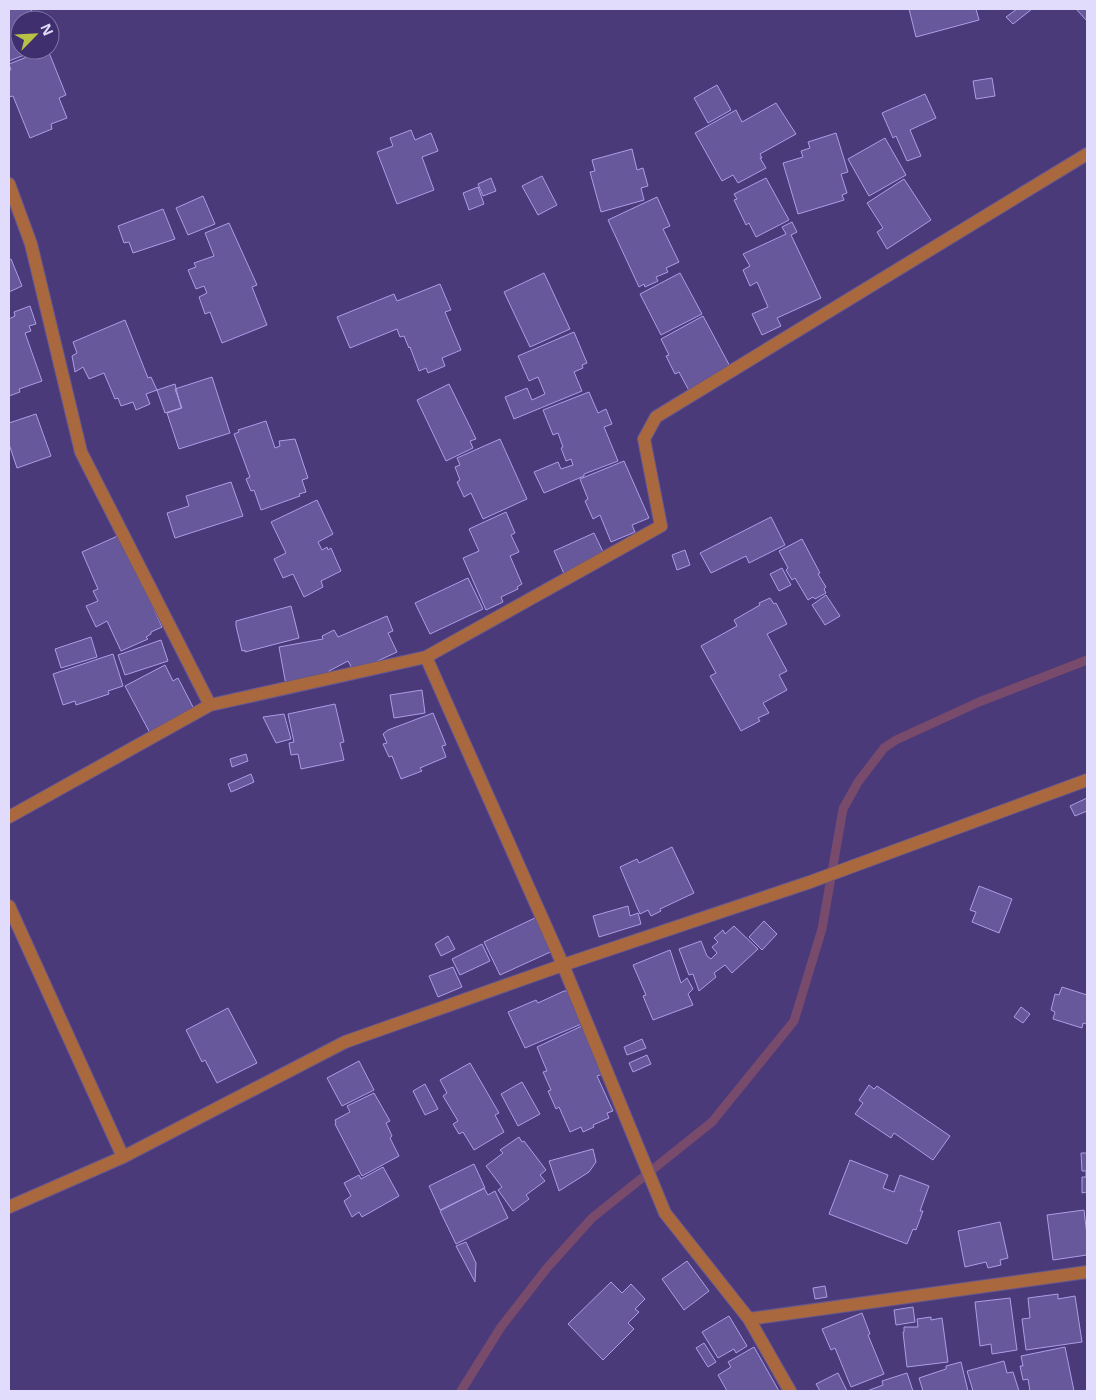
<svg xmlns="http://www.w3.org/2000/svg" width="1096" height="1400" viewBox="0 0 1096 1400" font-family="'Noto Sans',sans-serif">
<rect width="100%" height="100%" fill="#4a3a7a"/>
<g fill="none" stroke-linecap="round" stroke-linejoin="round">
<path stroke="#784a6c" stroke-width="9" d="M461 1391 501 1327 547 1268 592 1218 712 1122 794 1021 822 929 843 809 858 782 884 748 896 740 979 702 1087 660"/>
</g>
<path fill="#67589b" stroke="#ab9de7" d="M9 9H31L35 20H20V50H37L9 61Z
M909 9H976L979 20 916 37Z
M1017 9H1032L1013 24 1006 17Z
M1076 9H1087V21Z
M45 50H48L66 95 59 98 67 118 51 124 52 129 30 138 13 96 9 97V71L11 70 9 64Z
M992 78 995 96 976 99 973 81Z
M717 85 731 110 708 123 694 98Z
M925 94 936 118 910 130 921 156 907 161 896 136 893 138 882 113Z
M776 103 796 134 760 154 762 158H760L766 168 738 183 733 175 722 181 695 133 736 110 742 122Z
M411 130 415 140 431 133 438 151 422 157 434 190 397 204 377 152 393 146 390 138Z
M836 133 848 172 841 174 847 193 842 195 844 200 798 214 783 163 803 157 801 151 810 148 808 142Z
M885 138 906 175 869 196 848 159Z
M632 149 637 170 643 168 648 186 641 188 644 200 601 212 590 172 595 171 592 160Z
M542 176 557 205 538 215 522 186Z
M491 178 496 191 483 196 478 184Z
M766 178 789 220 756 237 749 223 746 225 734 200 737 199 734 194Z
M904 179 931 220 887 249 877 232 883 228 867 203Z
M478 187 484 204 469 210 463 193Z
M203 196 215 224 188 235 176 208Z
M657 197 670 226 663 229 679 262 666 268 668 272 656 277 658 281 645 287 644 284 639 287 608 220Z
M163 209 175 239 133 253 129 242 124 243 118 226Z
M792 222 797 232 791 235 821 298 777 318 781 326 762 335 752 314 768 307 757 282 750 286 743 270 750 266 743 254 786 234 782 227Z
M229 223 257 285 252 287 267 325 222 343 210 312 205 314 199 297 207 293 204 286 196 289 188 270 196 267 194 263 214 256 205 233Z
M11 259 22 286 9 292V260Z
M544 273 570 329 530 347 504 292Z
M680 273 702 314 661 335 640 294Z
M440 284 451 310 445 312 461 350 442 358 445 366 428 373 426 368 419 371 410 347 409 348 404 336 400 337 397 329 350 348 337 317 394 294 397 301Z
M30 306 36 324 29 326 31 331 25 333 42 381 19 389 20 392 9 396V319L15 316 14 312Z
M703 316 733 372 693 398 679 372 675 374 666 356 669 355 661 339Z
M125 320 148 378 151 377 157 390 146 394 150 404 136 410 133 402 121 406 118 398 115 399 104 373 89 379 83 367 75 372 72 356 77 353 73 342Z
M574 332 587 363 582 365 583 368 574 372 582 391 514 419 505 397 527 388 532 400 545 394 538 377 529 381 518 356Z
M212 377 230 433 179 449 167 413 182 408 175 389Z
M175 384 181 408 165 413 157 390Z
M449 384 476 439 470 441 473 448 446 461 417 400Z
M589 392 598 413 606 409 612 424 604 427 618 461 584 474V476L544 493 534 472 558 462 561 469 573 465 571 459 566 461 561 448 563 447 558 433 553 435 543 410Z
M36 414 51 456 17 468 9 444V423Z
M266 421 275 448 280 446 279 441 295 439 308 478 302 480 306 492 299 494 300 496 261 510 254 490 251 491 246 479 250 477 234 434 239 432 238 430Z
M500 439 527 499 483 519 471 493 464 497 457 482 460 480 455 467 460 465 457 458Z
M624 461 649 518 632 525 635 532 611 542 600 515 593 519 585 501 588 499 580 479Z
M231 482 243 516 175 538 167 513 189 506 186 496Z
M317 500 333 534 318 542 322 550 327 547 328 550 331 548 341 571 321 581 323 587 304 597 293 574 283 578 274 559 286 553 271 522Z
M506 512 515 533 511 535 519 552 510 556 522 584 517 587 518 589 501 597 503 602 486 610 463 558 479 551 469 529Z
M771 517 785 545 749 563 746 556 711 573 700 553Z
M594 533 606 558 565 576 554 551Z
M122 534 155 604 152 605 162 627 151 632V634L146 637 148 639 121 651 107 621 96 627 86 606 98 601 93 591 98 589 82 552Z
M802 539 820 573 818 574 826 587 824 589 826 593 815 599 813 597 808 600 795 578 792 580 786 570 788 568 779 551Z
M685 550 690 565 677 570 672 555Z
M782 568 791 585 779 591 770 574Z
M468 578 483 609 430 634 415 603Z
M826 595 840 616 825 625 812 605Z
M770 598 774 604 776 603 787 624 767 634 787 671 779 675 787 690 763 703 769 713 758 718 760 721 741 731 710 676 716 673 701 646 737 626 734 620 760 605 759 603Z
M291 606 299 638 245 652V650L242 651 236 626V621Z
M387 616 393 631 388 633 397 652 354 672 348 661 329 671 330 677 286 685 279 647 323 639 322 636 334 630 338 637Z
M91 637 97 657 61 668 55 649Z
M161 640 168 661 125 675 118 655Z
M113 654 123 686 108 691 109 694 76 705 75 701 63 705 53 674Z
M165 665 173 681 178 678 194 709 150 733 125 686Z
M422 690 425 713 394 718 390 695Z
M335 704 344 742 340 743 344 760 301 769 298 754 291 755 289 743 294 742 288 714Z
M433 713 446 745 442 746 446 757 420 768 422 771 401 779 392 756 389 757 383 744 387 743 383 734 388 730Z
M284 714 291 739 276 743 263 717Z
M246 754 248 761 232 767 230 759Z
M251 774 254 782 231 792 228 784Z
M1087 798V811L1075 816 1070 806Z
M672 847 694 893 660 909 661 911 651 916 648 910 640 914 620 867 637 859 639 863Z
M979 886 1012 899 999 933 972 922 976 912 970 910Z
M628 906 630 916 638 913 641 924 599 937 593 916Z
M537 917 557 949 500 975 484 942Z
M764 921 777 934 762 950 749 937Z
M734 926 758 949 732 973 725 965 714 973 716 977 699 991 693 974 689 975 679 949 701 941 707 956 711 959 717 953 712 947 718 942 714 938 723 930 725 934Z
M448 936 455 949 441 956 435 944Z
M482 944 490 961 460 975 452 959Z
M670 950 681 983 687 978 693 989 688 994 693 1005 653 1020 643 996 646 995 633 965Z
M453 967 462 987 438 997 429 976Z
M1062 987 1087 995V1024L1083 1023 1082 1028 1053 1019 1055 1012 1051 1010 1055 994 1059 995Z
M564 991H572L586 1022 525 1048 508 1012 536 1000 538 1003Z
M1021 1007 1030 1014 1023 1023 1014 1017Z
M228 1008 257 1063 217 1083 205 1060 202 1062 186 1030Z
M586 1024 606 1073 597 1076 613 1111 607 1113 609 1118 593 1125 594 1127 583 1132 581 1127 570 1132 559 1107 556 1109 548 1091 551 1090 543 1072 547 1071 537 1047Z
M642 1039 646 1048 627 1055 624 1047Z
M647 1055 651 1064 633 1072 629 1063Z
M359 1061 374 1090 342 1106 327 1078Z
M470 1063 499 1113 495 1115 504 1132 474 1150 463 1132 459 1134 453 1124 458 1121 443 1096 447 1093 440 1080Z
M522 1082 540 1114 518 1126 501 1094Z
M425 1084 438 1109 425 1115 413 1091Z
M869 1085 874 1089 877 1086 950 1136 933 1160 894 1133 891 1138 855 1114 863 1103 859 1100Z
M374 1093 390 1121 386 1123 392 1136 390 1138 399 1156 362 1176 335 1124 336 1123 335 1120 350 1112 347 1106Z
M519 1137 522 1142 524 1141 546 1170 540 1175 545 1181 526 1195 529 1199 513 1211 498 1190 502 1187 486 1166 503 1153 500 1150Z
M593 1149 596 1162 589 1172 559 1191 549 1161Z
M1081 1153H1087V1192L1082 1193V1177H1086V1171H1082Z
M850 1160 888 1175 883 1188 894 1192 900 1175 929 1186 920 1211H923L916 1230 913 1229 907 1244 829 1214Z
M474 1164 485 1188 440 1210 429 1186Z
M383 1167 399 1196 362 1217 359 1212 352 1217 344 1201 351 1196 344 1183 359 1175 361 1179Z
M484 1188 488 1195 495 1191 508 1218 456 1244 440 1211Z
M1084 1210 1087 1235V1255L1053 1260 1047 1215Z
M1000 1222 1008 1258 1000 1260 1001 1265 988 1268 986 1262 965 1267 958 1231Z
M466 1242 476 1263 475 1282 456 1246Z
M687 1261 709 1291 684 1310 662 1279Z
M611 1282 622 1293 631 1284 645 1299 635 1309 639 1312 628 1323 634 1329 603 1360 568 1324Z
M825 1286 827 1297 815 1299 813 1288Z
M1058 1294V1299L1075 1296 1082 1342 1026 1350 1022 1319 1030 1318 1028 1298Z
M1010 1298 1017 1350 992 1354 991 1344 980 1346 975 1302Z
M913 1307 915 1322 896 1325 894 1310Z
M862 1313 870 1334 868 1335 884 1374 851 1387 835 1348 831 1350 822 1329Z
M729 1316 747 1346 736 1353 734 1349 718 1358 702 1332Z
M931 1317V1320L942 1318 948 1362 907 1367 903 1332H904V1327H918L917 1319Z
M704 1343 716 1362 708 1367 696 1348Z
M754 1347 779 1391H727L718 1375 731 1367 728 1362Z
M1065 1347 1074 1391H1030L1028 1379 1023 1380 1020 1366H1023L1021 1356Z
M1004 1361 1007 1373 1013 1372 1019 1391H973L967 1371Z
M961 1362 968 1391H923L919 1378 946 1369V1366Z
M838 1373 847 1391H820L816 1384Z
M907 1373 913 1391H867L883 1385 882 1381Z"/>
<g fill="none" stroke-linecap="round" stroke-linejoin="round">
<g stroke="#655791" stroke-width="14">
<path id="minor" d="M9 184 31 244 81 452 210 705
M426 657 563 965 665 1213 749 1319 790 1391
M9 817 210 705 426 657 661 526 644 439 656 417 1087 154
M9 906 123 1157
M9 1207 123 1157 345 1042 563 965 810 882 1087 780
M749 1319 1087 1272"/>
</g>
<use href="#minor" stroke="#a9683e" stroke-width="12"/>
</g>
<rect width="1096" height="1400" fill="none" stroke="#e1dcfb" stroke-width="20"/>
<g transform="translate(35 35) rotate(66)"><circle r="24" fill="#3f2f6e" stroke="#8074a6"/>
<path d="M0-4L9 19L0 12L-9 19Z" fill="#b9c046"/>
<text y="-8" font-size="14" font-weight="bold" text-anchor="middle" fill="#e1dcfb">N</text>
</g>
</svg>
